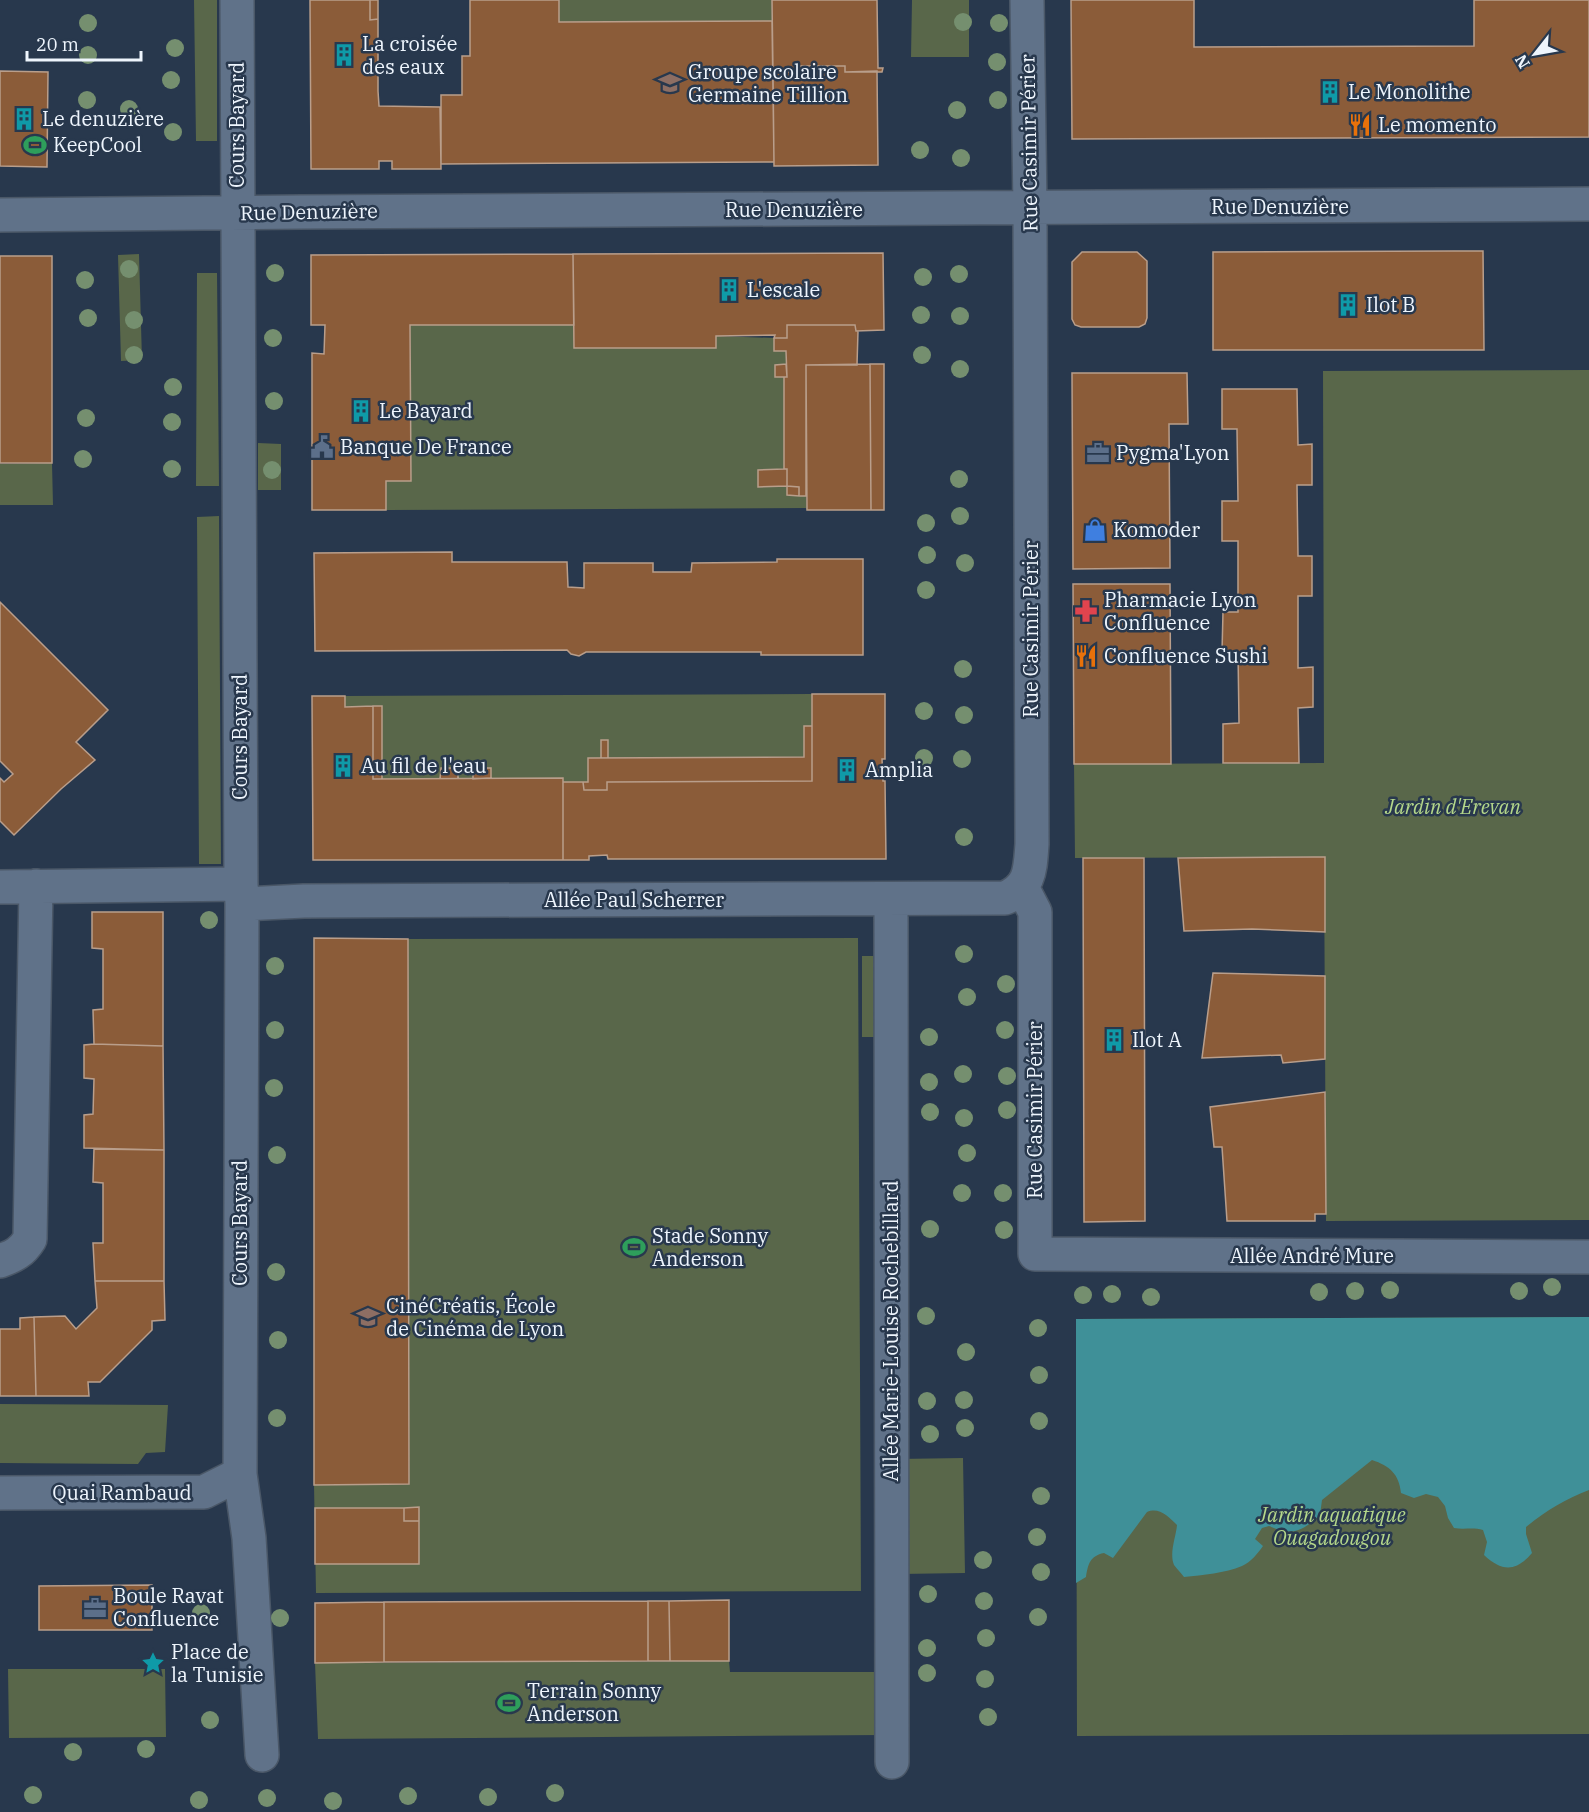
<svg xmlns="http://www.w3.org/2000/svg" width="1589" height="1812" viewBox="0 0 1589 1812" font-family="'IBM Plex Serif',serif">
<rect width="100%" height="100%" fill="#28384d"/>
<path fill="#59674a" d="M194 0H217V141H196Z
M559 0H772V21L559 22Z
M912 0H969V57H911Z
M139 254 142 360 121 361 118 255Z
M197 273H217L219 486H196Z
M410 325H574V348H715L716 336 774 338 786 351V364L775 365V377H784V469L758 470V486H787L788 495 806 496 807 510 806 508 386 510V481H411Z
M1589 370V1220L1326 1221 1324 857 1075 858 1074 764 1324 763 1323 371Z
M258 443 281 444V490H258Z
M52 463 53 505H0V464Z
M219 516 221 864H199L197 517Z
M812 694V726H804V757L589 758 588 782H563V778L382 779V707H345V696Z
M858 938 861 1591 316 1593 314 1485 409 1484 408 939Z
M862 956H880L881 1037H862Z
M1589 1317V1734L1077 1736 1076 1319Z
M0 1404 168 1405 165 1452 146 1453 138 1464 0 1463Z
M963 1458 965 1573 900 1574 898 1459Z
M729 1661 730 1672H885V1735L318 1739 315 1663Z
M8 1669H165L166 1737 9 1738Z"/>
<path fill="#3f9098" d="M1589 1317V1490C1565 1499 1546 1511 1526 1527V1534L1532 1553C1516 1572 1502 1572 1484 1555L1487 1542 1483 1530C1473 1527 1464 1530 1454 1528L1448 1518 1445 1506 1438 1497 1426 1494 1414 1498 1401 1493C1399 1474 1390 1466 1372 1460L1322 1500 1320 1515C1301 1532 1293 1536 1269 1526L1262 1528 1255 1539 1263 1546C1258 1553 1251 1562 1242 1566 1225 1573 1203 1575 1184 1577 1181 1573 1177 1569 1174 1565 1169 1553 1176 1537 1177 1525 1168 1516 1159 1507 1147 1512L1113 1558 1104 1553C1090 1556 1088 1564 1086 1577L1076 1583V1319Z"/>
<path fill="#8b5c39" stroke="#b99e8b" stroke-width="1.5" d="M310 0H370V20L378 19V91L379 106 440 107 441 169H392V161H379V169H311Z
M370 0H378V19L370 20Z
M470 0H559V22L772 21 774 162 441 164V95H462V56H470Z
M772 0H877L878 68H883L882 72H845V66H799V72H773Z
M1071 0H1194V47L1474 46V0H1589V137L1072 139Z
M799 66H845V72L877 71 878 165 774 166 773 72H799Z
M0 71 48 72 47 167 0 166Z
M1454 251H1483L1484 350H1213V252Z
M1082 252H1137L1147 261V318L1145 324 1139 327H1081L1075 325 1072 319V262Z
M883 253 884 330 856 331 855 325H787V338H774L775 335 716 336V348H574L573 254Z
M573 254 574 325H410L411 481H386V510H312V353L324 354 325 325H311V255Z
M0 256H52V463H0Z
M787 325H855L856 331H858L857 365H806V496H799V487L787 486V469H784V377H787L786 351H774V338H787Z
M786 364 787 377H775V365Z
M870 364H884V510H871Z
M870 364 871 510H807L806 365Z
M1072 373H1187L1188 424H1169L1170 568 1073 569Z
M1222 389H1297L1298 445 1312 444V485H1297L1298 556H1312V596H1298V668L1313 667V707L1298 708 1299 763H1223V724L1239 723 1238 652H1222L1223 612H1238V541H1222V501H1238L1237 429H1222Z
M784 469H787V486L758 487V470Z
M787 486 799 487V496L787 495Z
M452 552V562H567L568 587 584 588V563H653V572H691L692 563 777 562V559H863V655H761V652H586L579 656 571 654 567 650 315 651 314 553Z
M1073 584H1170L1171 764H1074Z
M0 602 108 710 76 742 95 760 61 789 14 835 0 821V778L4 782 13 774 0 761Z
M812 694H885V759H882L883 781H885L886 859H608L607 855 589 856V860H563V782H583L584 790H607V782L812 781Z
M312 696H345V707L373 706V779L563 778V860H313Z
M373 706H382V779H373Z
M804 726H812V781L607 782V790H584L583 782H588V758L804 757Z
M601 740H608V758H601Z
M441 768H458V779H440Z
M473 768H491V778L473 779Z
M1314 857H1325V932L1252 929 1184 931 1178 858Z
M1083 858H1144L1145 1221 1084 1222Z
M92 912H163V1046L94 1044 93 1010 103 1009V949L92 948Z
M314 938 408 939 409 1484 314 1485Z
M1213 973 1325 976V1059L1283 1063 1281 1055 1202 1058Z
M94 1044 163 1046 164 1150 84 1148V1115L93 1114 94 1079 84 1078V1045Z
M1325 1092 1326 1214H1315V1221H1227L1222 1147H1214L1210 1107Z
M94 1149 164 1150V1281H95L93 1243H103V1183L93 1182Z
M95 1281H164L165 1320 152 1321V1330L100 1382H88L89 1396H36L34 1317 65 1316 76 1329 97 1308Z
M34 1317 36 1396H0V1329H20V1318Z
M419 1507V1521H404V1508Z
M315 1508H404V1521H419V1564H315Z
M152 1585V1630H39V1586Z
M729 1600V1661H670L669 1601Z
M648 1601H669L670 1661H648Z
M648 1601V1661L384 1662V1602Z
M384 1602V1662L315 1663V1603Z"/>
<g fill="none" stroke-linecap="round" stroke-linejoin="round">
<g stroke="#4a5767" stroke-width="36">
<path id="minor" d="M237 0 241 884 242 904 240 1474 249 1538 262 1755
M0 215 301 212 1589 204
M0 887 241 884
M1022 887 1035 912V1254L1589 1257
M891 899 892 1762
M242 904 304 901 1005 898C1031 887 1030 869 1032 844L1030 208 1027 0
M0 1261C14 1256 22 1252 30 1239L36 886
M0 1493 204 1492 240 1474"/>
</g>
<use href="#minor" stroke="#607289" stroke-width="33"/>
</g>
<g fill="#758f6f">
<circle cx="963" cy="22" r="9"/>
<circle cx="88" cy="23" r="9"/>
<circle cx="999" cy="23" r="9"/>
<circle cx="175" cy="48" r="9"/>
<circle cx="88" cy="55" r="9"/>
<circle cx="997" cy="62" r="9"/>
<circle cx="171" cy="80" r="9"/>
<circle cx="87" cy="100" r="9"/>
<circle cx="998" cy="100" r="9"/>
<circle cx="129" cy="109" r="9"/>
<circle cx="957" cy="110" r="9"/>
<circle cx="173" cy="132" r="9"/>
<circle cx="920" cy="150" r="9"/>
<circle cx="961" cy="158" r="9"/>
<circle cx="129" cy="269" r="9"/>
<circle cx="275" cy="273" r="9"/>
<circle cx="959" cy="274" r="9"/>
<circle cx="923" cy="277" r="9"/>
<circle cx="85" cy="280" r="9"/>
<circle cx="921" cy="315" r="9"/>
<circle cx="960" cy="316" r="9"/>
<circle cx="88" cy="318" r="9"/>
<circle cx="134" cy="320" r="9"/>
<circle cx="273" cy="338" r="9"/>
<circle cx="134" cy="355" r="9"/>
<circle cx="922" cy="355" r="9"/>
<circle cx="960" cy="369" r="9"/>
<circle cx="173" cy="387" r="9"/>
<circle cx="274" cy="401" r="9"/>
<circle cx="86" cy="418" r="9"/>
<circle cx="172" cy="422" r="9"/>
<circle cx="83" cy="459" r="9"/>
<circle cx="172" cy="469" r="9"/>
<circle cx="272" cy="470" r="9"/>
<circle cx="959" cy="479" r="9"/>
<circle cx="960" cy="516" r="9"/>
<circle cx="926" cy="523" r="9"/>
<circle cx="927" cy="555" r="9"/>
<circle cx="965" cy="563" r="9"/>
<circle cx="926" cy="590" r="9"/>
<circle cx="963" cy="669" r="9"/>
<circle cx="924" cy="711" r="9"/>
<circle cx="964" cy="715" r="9"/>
<circle cx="924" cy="758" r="9"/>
<circle cx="962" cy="759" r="9"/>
<circle cx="964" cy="837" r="9"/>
<circle cx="209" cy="920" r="9"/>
<circle cx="964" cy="954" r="9"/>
<circle cx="275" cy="966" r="9"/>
<circle cx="1006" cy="984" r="9"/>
<circle cx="967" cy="997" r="9"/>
<circle cx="275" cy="1030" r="9"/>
<circle cx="1005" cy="1030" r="9"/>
<circle cx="929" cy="1037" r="9"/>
<circle cx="963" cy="1074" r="9"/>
<circle cx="1007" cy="1076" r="9"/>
<circle cx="929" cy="1082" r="9"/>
<circle cx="274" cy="1088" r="9"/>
<circle cx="1007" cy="1110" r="9"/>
<circle cx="930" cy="1112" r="9"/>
<circle cx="964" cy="1118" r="9"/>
<circle cx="967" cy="1153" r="9"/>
<circle cx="277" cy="1155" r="9"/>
<circle cx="962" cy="1193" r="9"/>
<circle cx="1003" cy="1193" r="9"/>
<circle cx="930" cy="1229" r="9"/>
<circle cx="1004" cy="1230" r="9"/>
<circle cx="276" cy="1272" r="9"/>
<circle cx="1552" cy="1287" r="9"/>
<circle cx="1390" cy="1290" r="9"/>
<circle cx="1355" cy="1291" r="9"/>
<circle cx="1519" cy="1291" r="9"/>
<circle cx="1319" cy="1292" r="9"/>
<circle cx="1112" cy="1294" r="9"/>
<circle cx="1083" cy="1295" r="9"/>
<circle cx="1151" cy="1297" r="9"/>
<circle cx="926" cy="1316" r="9"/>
<circle cx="1038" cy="1328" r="9"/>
<circle cx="278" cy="1340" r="9"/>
<circle cx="966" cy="1352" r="9"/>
<circle cx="1039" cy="1375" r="9"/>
<circle cx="964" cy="1400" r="9"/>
<circle cx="927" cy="1401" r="9"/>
<circle cx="277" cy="1418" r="9"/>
<circle cx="1039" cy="1421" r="9"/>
<circle cx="965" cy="1428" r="9"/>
<circle cx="930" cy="1434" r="9"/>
<circle cx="1041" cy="1496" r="9"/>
<circle cx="1037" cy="1537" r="9"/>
<circle cx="983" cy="1560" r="9"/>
<circle cx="1041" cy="1572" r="9"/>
<circle cx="928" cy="1594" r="9"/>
<circle cx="984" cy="1601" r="9"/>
<circle cx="201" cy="1613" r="9"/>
<circle cx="1038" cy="1617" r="9"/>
<circle cx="280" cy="1618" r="9"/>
<circle cx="986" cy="1638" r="9"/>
<circle cx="927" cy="1648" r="9"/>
<circle cx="927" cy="1673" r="9"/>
<circle cx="985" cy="1679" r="9"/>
<circle cx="988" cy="1717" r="9"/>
<circle cx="210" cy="1720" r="9"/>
<circle cx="146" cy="1749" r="9"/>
<circle cx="73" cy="1752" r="9"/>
<circle cx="555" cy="1793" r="9"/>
<circle cx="33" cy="1795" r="9"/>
<circle cx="408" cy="1796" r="9"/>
<circle cx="488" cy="1797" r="9"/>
<circle cx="267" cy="1798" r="9"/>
<circle cx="199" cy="1800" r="9"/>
<circle cx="333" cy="1801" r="9"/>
</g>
<defs>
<g id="building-bare" transform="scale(1.8)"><path d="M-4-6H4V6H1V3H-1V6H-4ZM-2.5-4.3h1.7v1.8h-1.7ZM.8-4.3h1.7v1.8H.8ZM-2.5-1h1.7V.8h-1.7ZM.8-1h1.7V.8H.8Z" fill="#0f9aa8" stroke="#28384d" stroke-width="2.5" paint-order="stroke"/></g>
<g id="school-bare" transform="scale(1.8)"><path d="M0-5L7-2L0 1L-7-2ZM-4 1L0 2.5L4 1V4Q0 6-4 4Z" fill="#8d6e63" stroke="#28384d" stroke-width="2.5" paint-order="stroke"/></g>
<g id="restaurant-bare" transform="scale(1.8)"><path d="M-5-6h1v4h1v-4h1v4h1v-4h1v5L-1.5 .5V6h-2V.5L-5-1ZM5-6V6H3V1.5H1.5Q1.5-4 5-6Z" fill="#e8710a" stroke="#28384d" stroke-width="2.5" paint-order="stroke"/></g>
<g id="stadium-bare" transform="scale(1.8)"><path d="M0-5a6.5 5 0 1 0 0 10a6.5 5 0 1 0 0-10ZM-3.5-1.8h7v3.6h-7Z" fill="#2e9e5b" stroke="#28384d" stroke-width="2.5" paint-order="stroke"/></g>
<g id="civic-bare" transform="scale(1.8)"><path d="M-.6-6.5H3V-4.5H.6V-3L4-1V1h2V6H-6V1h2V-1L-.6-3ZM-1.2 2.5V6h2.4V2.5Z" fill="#5c6f8a" stroke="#28384d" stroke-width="2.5" paint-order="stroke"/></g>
<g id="office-bare" transform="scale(1.8)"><path d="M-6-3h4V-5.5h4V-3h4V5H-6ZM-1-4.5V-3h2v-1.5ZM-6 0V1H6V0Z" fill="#5c6f8a" stroke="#28384d" stroke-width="2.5" paint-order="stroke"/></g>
<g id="shop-bare" transform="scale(1.8)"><path d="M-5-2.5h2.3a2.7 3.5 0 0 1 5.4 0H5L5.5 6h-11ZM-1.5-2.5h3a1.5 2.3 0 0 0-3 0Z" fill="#3f7fe0" stroke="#28384d" stroke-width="2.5" paint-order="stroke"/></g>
<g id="pharmacy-bare" transform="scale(1.8)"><path d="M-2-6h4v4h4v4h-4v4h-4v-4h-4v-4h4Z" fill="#e0444e" stroke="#28384d" stroke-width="2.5" paint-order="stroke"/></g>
<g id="university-bare" transform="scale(1.8)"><path d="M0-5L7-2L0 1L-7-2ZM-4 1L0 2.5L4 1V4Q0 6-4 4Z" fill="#8d6e63" stroke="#28384d" stroke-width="2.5" paint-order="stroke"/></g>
<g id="sight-bare" transform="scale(1.8)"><path d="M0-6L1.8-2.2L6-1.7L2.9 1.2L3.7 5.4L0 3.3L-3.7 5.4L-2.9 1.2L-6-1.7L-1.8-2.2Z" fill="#0f9aa8" stroke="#28384d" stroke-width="2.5" paint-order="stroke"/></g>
</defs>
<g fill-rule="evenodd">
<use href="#building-bare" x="344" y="55"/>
<use href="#school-bare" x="670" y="83"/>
<use href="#building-bare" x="1330" y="92"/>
<use href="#building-bare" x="24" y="119"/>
<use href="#restaurant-bare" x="1360" y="125"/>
<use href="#stadium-bare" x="35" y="145"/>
<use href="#building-bare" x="729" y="290"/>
<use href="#building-bare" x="1348" y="305"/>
<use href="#building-bare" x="361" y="411"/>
<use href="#civic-bare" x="322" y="447"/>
<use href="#office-bare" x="1098" y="453"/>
<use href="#shop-bare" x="1095" y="530"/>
<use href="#pharmacy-bare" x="1086" y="611"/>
<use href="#restaurant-bare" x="1086" y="656"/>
<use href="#building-bare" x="343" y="766"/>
<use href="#building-bare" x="847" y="770"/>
<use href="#building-bare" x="1114" y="1040"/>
<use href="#stadium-bare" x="634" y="1247"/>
<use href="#university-bare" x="368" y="1317"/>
<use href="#office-bare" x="95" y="1608"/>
<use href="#sight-bare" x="153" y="1663"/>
<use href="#stadium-bare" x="509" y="1703"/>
</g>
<g text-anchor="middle" stroke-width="5" stroke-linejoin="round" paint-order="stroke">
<g font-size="20" fill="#eef5fd" stroke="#28384d" text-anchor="start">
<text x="362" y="51">La croisée<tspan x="362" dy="23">des eaux</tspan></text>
<text x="688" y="79">Groupe scolaire<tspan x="688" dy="23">Germaine Tillion</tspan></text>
<text x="1348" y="99">Le Monolithe</text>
<text x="42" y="126">Le denuzière</text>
<text x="1378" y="132">Le momento</text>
<text x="53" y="152">KeepCool</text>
<text x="747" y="297">L'escale</text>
<text x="1366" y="312">Ilot B</text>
<text x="379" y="418">Le Bayard</text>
<text x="340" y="454">Banque De France</text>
<text x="1116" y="460">Pygma'Lyon</text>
<text x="1113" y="537">Komoder</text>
<text x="1104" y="607">Pharmacie Lyon<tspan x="1104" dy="23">Confluence</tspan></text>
<text x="1104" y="663">Confluence Sushi</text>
<text x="361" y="773">Au fil de l'eau</text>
<text x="865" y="777">Amplia</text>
<text x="1132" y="1047">Ilot A</text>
<text x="652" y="1243">Stade Sonny<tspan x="652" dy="23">Anderson</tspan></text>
<text x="386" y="1313">CinéCréatis, École<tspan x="386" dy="23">de Cinéma de Lyon</tspan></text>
<text x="113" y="1603">Boule Ravat<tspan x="113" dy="23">Confluence</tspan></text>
<text x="171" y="1659">Place de<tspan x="171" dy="23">la Tunisie</tspan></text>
<text x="527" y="1698">Terrain Sonny<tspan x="527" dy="23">Anderson</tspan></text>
</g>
<g font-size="20" fill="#eef5fd" stroke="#28384d">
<text transform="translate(237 125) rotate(-90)" y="7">Cours Bayard</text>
<text transform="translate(1029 143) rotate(-91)" y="7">Rue Casimir Périer</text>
<text x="1280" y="214">Rue Denuzière</text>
<text x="794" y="217">Rue Denuzière</text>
<text transform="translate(309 212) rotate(-1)" y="7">Rue Denuzière</text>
<text transform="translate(1031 629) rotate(-90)" y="7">Rue Casimir Périer</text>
<text transform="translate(240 737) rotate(-90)" y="7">Cours Bayard</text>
<text x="634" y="907">Allée Paul Scherrer</text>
<text transform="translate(1035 1110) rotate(-90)" y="7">Rue Casimir Périer</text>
<text transform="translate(240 1223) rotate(-90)" y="7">Cours Bayard</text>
<text x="1312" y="1263">Allée André Mure</text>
<text transform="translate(891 1331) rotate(-90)" y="7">Allée Marie-Louise Rochebillard</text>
<text x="122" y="1500">Quai Rambaud</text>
</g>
<g font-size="20" font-style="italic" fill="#b4d78a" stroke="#28384d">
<text x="1453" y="814">Jardin d'Erevan</text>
<text x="1332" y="1522">Jardin aquatique<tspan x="1332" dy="23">Ouagadougou</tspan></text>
</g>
</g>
<g transform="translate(1535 54) rotate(239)" stroke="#28384d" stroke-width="4.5" paint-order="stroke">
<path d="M0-4.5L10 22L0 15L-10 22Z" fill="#eef5fd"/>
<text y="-9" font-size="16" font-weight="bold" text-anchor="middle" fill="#eef5fd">N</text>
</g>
<path d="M27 51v9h114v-9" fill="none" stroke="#eef5fd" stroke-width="3"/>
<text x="36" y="51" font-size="18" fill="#eef5fd" stroke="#28384d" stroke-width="4.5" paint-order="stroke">20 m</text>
</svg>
